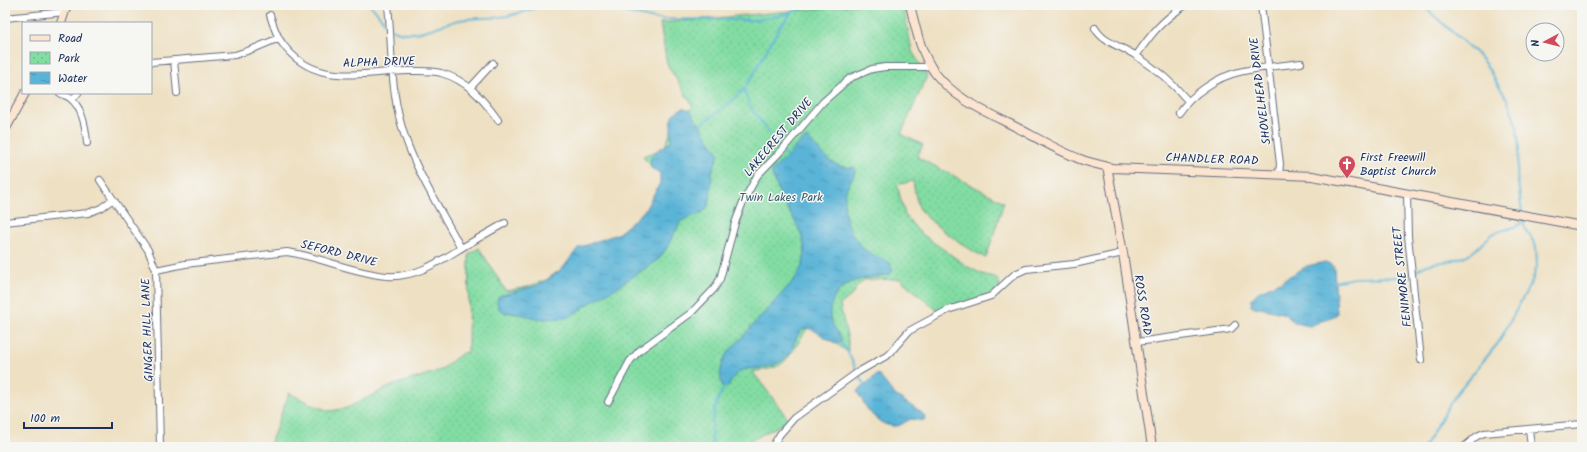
<svg xmlns="http://www.w3.org/2000/svg" width="1587" height="452" viewBox="0 0 1587 452" font-family="Kalam,sans-serif">
<defs>
<pattern id="park-dots" width="8" height="8" patternUnits="userSpaceOnUse"><rect width="8" height="8" fill="#82dda3"/><path d="M2 2h.1M6 6h.1" fill="none" stroke="#70be8f" stroke-width="1.8" stroke-linecap="round"/></pattern>
<pattern id="water-ripples" width="26" height="14" patternUnits="userSpaceOnUse"><rect width="26" height="14" fill="#5ab4d7"/><path d="M2 4q2-2 4 0t4 0M15 11q2-2 4 0t4 0" fill="none" stroke="#4a93b2"/></pattern>
</defs>
<rect width="100%" height="100%" fill="#f6f6f2"/>
<filter id="ink" filterUnits="userSpaceOnUse"><feTurbulence type="fractalNoise" baseFrequency=".025" numOctaves="2"/><feDisplacementMap in="SourceGraphic" scale="8" xChannelSelector="R" yChannelSelector="G"/><feConvolveMatrix kernelMatrix="1 2 1 2 8 2 1 2 1" color-interpolation-filters="sRGB"/></filter>
<filter id="wash" filterUnits="userSpaceOnUse"><feTurbulence type="fractalNoise" baseFrequency=".012" numOctaves="4" result="noise"/><feDisplacementMap in="SourceGraphic" scale="16" xChannelSelector="R" yChannelSelector="G"/><feGaussianBlur stdDeviation="0.9" result="paint"/><feColorMatrix in="noise" values="0 0 0 0 0 0 0 0 0 0 0 0 0 0 0 0 0 1.4 0 .05"/><feComposite in="paint" operator="in"/></filter>
<g filter="url(#wash)">
<rect width="100%" height="100%" fill="#eee0c2"/>
<path fill="url(#park-dots)" stroke="#4e8680" d="M857 5H903L912 51 927 76 901 134 923 145 917 157 1004 202 986 258C972 252 930 223 921 211 916 203 915 191 913 181L897 185 905 215 919 232 968 267 982 274 997 278 1000 285 999 295 938 311 900 279 864 280 856 288 853 294 840 305 848 340V352L829 339 811 322C803 334 792 357 781 364 773 370 763 369 753 372L789 420 739 447H269L289 393 313 405 330 411 347 408 391 386 441 370 462 353 468 352 469 254 479 248 506 291 527 287 546 280 567 265 611 239 640 216 655 199 664 173 646 161 643 156 662 149 666 144 672 129 693 106 667 64 660 23Z"/>
<path fill="url(#water-ripples)" stroke="#3a729a" d="M684 108 690 110 719 154 712 171 710 200 707 208 703 212 681 221 667 247 659 259 616 288 585 306 573 315 566 318 539 319 524 315 504 312 498 308 497 301 499 296 536 286 545 282 563 268 578 248 620 233 645 210 660 183V173L651 168 650 165 651 156 655 152 671 142C672 129 667 112 684 108Z
M807 138 831 162 843 167 855 168C856 176 849 182 847 188 839 208 849 235 864 249 870 254 879 257 886 261L890 263 893 271 891 273 887 275C866 278 841 279 832 302 830 308 829 314 831 320 833 328 841 335 842 343 826 344 816 325 803 329 793 337 795 352 783 360 778 363 772 366 766 367 758 369 747 367 739 372 734 375 731 382 728 387H723C718 377 721 365 726 355L794 280C821 244 790 221 777 187 775 183 772 177 772 173 773 167 783 162 787 157 793 150 798 142 807 138Z
M1325 262 1333 265 1334 268 1337 314 1336 315 1310 326 1295 323 1285 314 1278 312 1251 306 1252 298 1258 292 1280 282 1307 266Z
M878 374 895 395 921 412 925 417 924 420C920 421 916 419 912 419 906 420 901 427 894 426 876 426 864 405 857 391Z"/>
<g fill="none" stroke-linecap="round" stroke-linejoin="round">
<path stroke="#5ab4d7" stroke-width="2" d="M369 5 374 9 388 26
M585 5 612 9 655 19 756 20 779 16 811 5
M1422 5 1477 54 1486 65 1507 99 1517 126 1519 148 1517 175 1522 213
M392 29C414 41 438 24 460 20 476 17 491 19 507 16 521 14 534 7 548 5
M744 89 749 105 788 159
M698 126 730 103 744 89 752 77 779 28 792 12
M1333 282 1354 278 1403 277 1427 265 1435 263 1450 261 1463 257 1473 252 1492 234 1517 226 1523 222
M840 341 846 349 865 386
M712 447C710 425 713 406 724 387
M1424 447 1456 394 1499 342 1532 281 1537 266 1536 247 1531 237 1526 231 1522 218"/>
</g>
</g>
<g filter="url(#ink)">
<g fill="none" stroke-linecap="round" stroke-linejoin="round">
<g stroke="#656d81" stroke-width="8">
<path id="street" d="M388 5C392 44 390 86 401 124 413 168 440 208 461 248
M1261 5 1280 164 1279 174
M270 15C273 25 276 35 282 43 314 88 362 72 408 71 418 71 431 70 441 73 467 80 483 99 498 120
M5 18 65 12
M1095 28C1103 43 1121 46 1135 55 1155 68 1173 83 1188 101
M1136 56C1151 34 1163 19 1186 5
M174 60 177 93
M151 62 235 55 253 49 279 38
M470 88 493 63
M60 93C63 95 68 96 71 99 83 109 86 129 87 143
M72 100 78 93
M1179 113C1192 94 1217 77 1239 72 1259 67 1280 66 1301 63
M100 180 148 250 156 270 160 447
M1407 193 1408 236 1421 360
M5 222 88 213 101 208 113 199
M156 270 185 264 287 252C321 257 353 273 387 276 416 278 440 261 463 247 477 239 491 231 505 223
M1137 342 1224 330 1231 329 1235 325
M608 402 630 361 640 350 691 313 714 289 720 279 735 223 743 202 757 176 782 150 823 102 850 78 872 69 885 67H925L930 65
M1529 429 1531 447
M772 447 780 434 794 418 858 372 888 355 909 331 948 310 991 296 1015 274 1026 269 1074 264 1123 253
M1464 447 1477 436 1484 433 1582 424"/>
</g>
<g stroke="#656d81" stroke-width="10">
<path id="secondary" d="M910 5C916 29 920 52 935 73 954 98 984 111 1012 125 1034 136 1056 150 1080 159 1090 163 1101 165 1112 168L1312 176 1582 226
M61 23 67 5
M5 130 25 93
M1107 166 1123 253 1152 447"/>
</g>
<use href="#street" stroke="#fff" stroke-width="6"/>
<use href="#secondary" stroke="#fce5d0" stroke-width="8"/>
</g>
</g>
<defs>
<g id="church-pin" transform="scale(0.9)"><path d="M0 17L-7.5 6A9.5 9.5 0 1 1 7.5 6Z" fill="#d1495b" stroke="#f6f6f2"/><path d="M-1.2-6h2.4v3.5h3.3v2.4h-3.3V6h-2.4V-.1h-3.3v-2.4h3.3Z" fill="#fff"/></g>
</defs>
<g fill-rule="evenodd">
<use href="#church-pin" x="1347" y="164"/>
</g>
<g text-anchor="middle" stroke-width="3" stroke-linejoin="round" paint-order="stroke">
<g font-size="12" fill="#1b2f5e" stroke="#f6f6f2">
<text transform="translate(379 62) rotate(-2)" y="4">ALPHA DRIVE</text>
<text transform="translate(1260 91) rotate(-97)" y="4">SHOVELHEAD DRIVE</text>
<text transform="translate(778 137) rotate(-50)" y="4">LAKECREST DRIVE</text>
<text transform="translate(1212 159) rotate(2)" y="4">CHANDLER ROAD</text>
<text transform="translate(339 253) rotate(14)" y="4">SEFORD DRIVE</text>
<text transform="translate(1402 277) rotate(-96)" y="4">FENIMORE STREET</text>
<text transform="translate(1143 305) rotate(81)" y="4">ROSS ROAD</text>
<text transform="translate(147 330) rotate(-92)" y="4">GINGER HILL LANE</text>
</g>
<g font-size="12" fill="#1b2f5e" stroke="#f6f6f2" text-anchor="start">
<text x="1360" y="161">First Freewill<tspan x="1360" dy="14">Baptist Church</tspan></text>
</g>
<g font-size="12" fill="#355a6f" stroke="#f6f6f2">
<text x="781" y="201">Twin Lakes Park</text>
</g>
</g>
<rect width="1587" height="452" fill="none" stroke="#f6f6f2" stroke-width="20"/>
<rect x="22" y="22" width="130" height="72" fill="#f6f6f2" stroke="#9ea6b7"/>
<rect x="30" y="35" width="20" height="6" fill="#fce5d0" stroke="#9ea6b7"/>
<text x="58" y="42" font-size="12" fill="#1b2f5e">Road</text>
<rect x="30" y="52" width="20" height="12" fill="url(#park-dots)" stroke="#9ea6b7"/>
<text x="58" y="62" font-size="12" fill="#1b2f5e">Park</text>
<rect x="30" y="72" width="20" height="12" fill="url(#water-ripples)" stroke="#9ea6b7"/>
<text x="58" y="82" font-size="12" fill="#1b2f5e">Water</text>
<g transform="translate(1545 42) rotate(263)"><circle r="19" fill="#f6f6f2" stroke="#9ea6b7"/>
<path d="M0-3L7 15L0 10L-7 15Z" fill="#d1495b"/>
<text y="-6" font-size="11" font-weight="bold" text-anchor="middle" fill="#1b2f5e">N</text>
</g>
<path d="M24 422v6h88v-6" fill="none" stroke="#1b2f5e" stroke-width="2"/>
<text x="30" y="422" font-size="12" fill="#1b2f5e" stroke="#f6f6f2" stroke-width="3" paint-order="stroke">100 m</text>
</svg>
